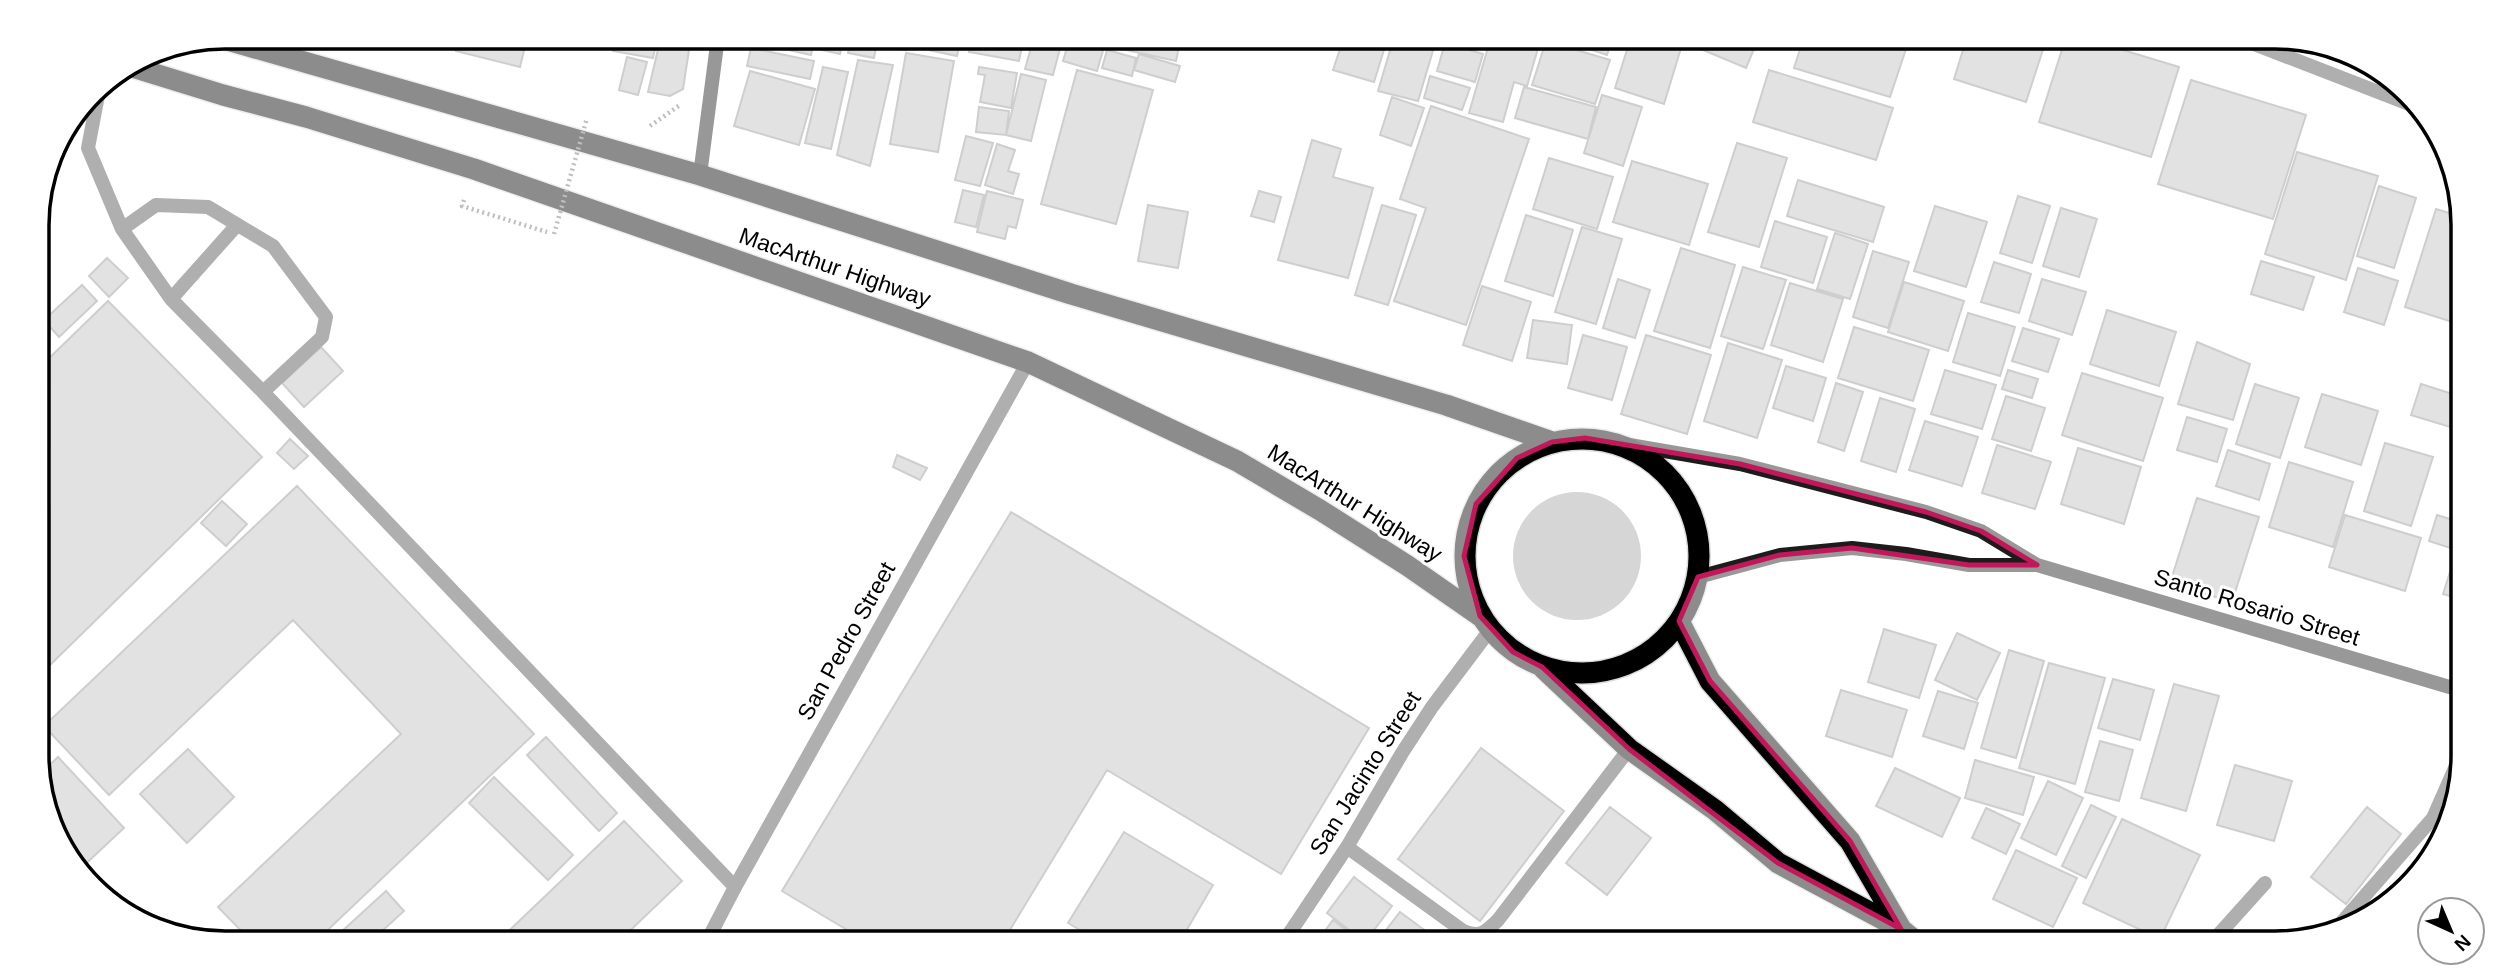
<svg xmlns="http://www.w3.org/2000/svg" width="2500" height="980" viewBox="0 0 2500 980" font-family="Helvetica,sans-serif">
<rect width="100%" height="100%" fill="#fff"/>
<path fill="#d6d6d6" d="M1513 556a64 64 0 1 1 128 0a64 64 0 1 1-128 0Z"/>
<path fill="#bfbfbf" stroke="#939393" stroke-width="2" d="M459 37 527 38 520 67 456 51Z
M616 37 657 39 653 58 613 51Z
M764 37H815L811 55 762 44Z
M825 37H844L840 54 822 50Z
M851 37H878L874 58 848 53Z
M890 37H908L906 50 888 47Z
M916 37H961L957 56 914 47Z
M972 37H1024L1019 61 969 52Z
M1034 37H1063L1053 75 1025 69Z
M1070 37H1107L1097 71 1063 61Z
M1125 37H1160L1180 41 1176 61 1122 49Z
M1344 37H1388L1374 82 1333 70Z
M1394 37H1437L1418 101 1378 91Z
M1491 37 1541 38 1527 86 1514 82 1503 122 1469 113Z
M1577 37H1613L1607 55 1574 44Z
M1631 37H1645L1681 48 1664 104 1615 88Z
M1672 37H1759L1746 68Z
M1804 37H1910L1890 97 1794 68Z
M1967 37H2047L2026 102 1954 79Z
M2066 37H2080L2179 67 2151 157 2039 122Z
M1546 41 1610 60 1595 104 1532 85Z
M1445 43 1483 54 1475 82 1437 71Z
M659 45 689 50 683 89 670 96 648 92Z
M751 48 814 61 810 79 747 66Z
M1107 50 1136 58 1132 76 1102 68Z
M906 53 954 61 938 152 890 144Z
M1139 54 1180 66 1175 82 1134 70Z
M627 57 647 62 638 95 619 90Z
M858 60 893 65 870 166 837 155Z
M823 67 848 72 831 149 805 143Z
M979 67 1017 73 1011 108 980 102 985 75 978 74Z
M1077 70 1153 90 1116 224 1041 204Z
M1769 70 1893 108 1876 160 1753 122Z
M750 71 815 89 799 145 734 126Z
M1021 74 1046 80 1031 141 1006 135Z
M1430 76 1470 88 1462 110 1424 98Z
M2191 80 2306 115 2273 219 2158 184Z
M1524 87 1596 107 1588 139 1515 118Z
M1602 95 1642 107 1623 166 1584 153Z
M1392 97 1424 108 1411 146 1380 135Z
M1431 106 1529 139 1466 325 1394 301 1426 208 1400 199Z
M979 107 1009 111 1006 135 976 132Z
M966 136 993 143 980 186 955 180Z
M1312 140 1341 149 1333 177 1373 188 1348 278 1278 260Z
M1737 143 1787 158 1759 247 1708 232Z
M997 144 1015 150 1008 171 1019 174 1013 194 985 185Z
M2297 152 2378 176 2346 280 2265 254Z
M1549 158 1613 177 1597 229 1533 209Z
M1632 161 1708 184 1689 245 1613 222Z
M1798 180 1884 207 1873 242 1787 216Z
M2379 186 2416 198 2394 268 2357 256Z
M963 190 984 195 976 227 955 222Z
M987 191 1023 200 1016 228 1008 226 1005 239 977 232Z
M1259 191 1281 197 1274 222 1251 216Z
M2018 196 2050 206 2032 263 2000 253Z
M1148 205 1188 212 1178 268 1138 261Z
M1382 205 1416 215 1388 305 1355 295Z
M1935 206 1987 222 1966 287 1914 271Z
M2061 208 2097 219 2079 277 2043 266Z
M2436 209 2462 217V325L2405 307Z
M1526 215 1573 230 1553 296 1505 281Z
M1775 221 1827 237 1813 283 1761 267Z
M1582 227 1622 239 1596 324 1555 312Z
M1835 233 1868 244 1850 299 1817 289Z
M1681 248 1735 265 1710 348 1654 331Z
M1873 251 1909 262 1888 328 1853 317Z
M107 258 128 278 109 297 89 276Z
M2261 261 2314 277 2303 310 2251 294Z
M1994 262 2031 274 2019 313 1981 302Z
M1743 267 1786 280 1763 349 1721 336Z
M2358 268 2398 281 2384 325 2344 312Z
M1618 279 1650 290 1635 338 1603 328Z
M2042 279 2086 292 2072 335 2029 321Z
M1904 282 1964 301 1948 351 1888 332Z
M1790 283 1843 299 1823 362 1771 345Z
M82 285 97 301 59 337 44 320Z
M1482 286 1531 302 1512 361 1463 345Z
M108 301 262 457 47 668 40 661 38 369Z
M2107 310 2176 332 2159 386 2090 364Z
M1968 313 2015 327 2000 376 1953 362Z
M1533 320 1572 325 1567 364 1527 358Z
M1854 327 1929 350 1913 401 1838 378Z
M2023 328 2059 339 2048 372 2012 361Z
M1583 335 1627 347 1612 400 1568 388Z
M1646 335 1711 355 1687 434 1621 414Z
M2197 342 2250 364 2233 420 2178 404Z
M1728 343 1782 360 1757 438 1704 421Z
M321 347 343 371 304 407 282 383Z
M1786 366 1826 378 1813 421 1773 408Z
M1945 370 1996 385 1982 429 1931 414Z
M2008 370 2038 379 2032 398 2002 389Z
M2082 373 2163 398 2143 461 2062 435Z
M1836 383 1863 392 1844 451 1818 442Z
M2255 384 2299 398 2280 458 2236 444Z
M2421 384 2462 397 2460 430 2411 415Z
M2322 394 2378 411 2361 465 2305 447Z
M2006 396 2045 408 2031 451 1992 439Z
M1880 398 1915 409 1896 472 1861 461Z
M2187 417 2227 429 2217 462 2177 450Z
M1925 421 1978 437 1962 486 1909 470Z
M290 439 308 456 294 469 277 453Z
M2385 443 2433 457 2411 526 2364 511Z
M1997 445 2051 462 2035 509 1982 493Z
M2078 448 2141 467 2124 524 2061 504Z
M2228 450 2270 464 2259 500 2216 486Z
M897 455 927 468 920 480 893 467Z
M2289 462 2353 482 2333 547 2269 527Z
M297 486 534 734 314 943H253L218 907 401 734 293 620 109 795 44 726Z
M2197 498 2259 517 2232 602 2170 583Z
M222 501 247 524 226 546 201 523Z
M1011 512 1369 728 1281 874 1107 770 1002 943H869L782 891Z
M2345 515 2421 538 2405 591 2329 567Z
M2437 515 2463 523V552L2429 541Z
M2456 553 2463 555V600L2443 594Z
M1884 629 1936 645 1919 698 1868 682Z
M1957 633 2000 653 1977 700 1935 680Z
M2009 650 2044 661 2016 758 1981 748Z
M2049 663 2105 678 2075 784 2019 768Z
M2113 679 2154 690 2140 740 2098 728Z
M2174 684 2219 696 2186 811 2141 798Z
M1841 690 1907 710 1892 757 1826 736Z
M1938 691 1978 703 1964 749 1923 736Z
M546 737 617 813 599 831 527 755Z
M2100 741 2133 750 2119 801 2085 792Z
M1481 748 1564 811 1480 921 1398 859Z
M188 749 234 797 187 843 140 794Z
M58 757 124 828 79 870 40 791V774Z
M1975 760 2034 777 2023 815 1965 798Z
M2235 765 2292 781 2274 841 2217 825Z
M1895 768 1960 798 1942 837 1876 806Z
M494 777 573 855 548 880 469 803Z
M2048 781 2083 798 2056 855 2021 838Z
M2091 805 2116 817 2086 878 2062 866Z
M1610 807 1651 838 1607 895 1566 863Z
M2367 807 2401 834 2346 904 2311 877Z
M1986 808 2020 824 2006 854 1972 838Z
M2122 819 2200 855 2160 939 2083 903Z
M624 821 682 881 617 943H496Z
M1124 832 1213 885 1179 943H1102L1068 923Z
M2016 850 2077 878 2053 927 1993 899Z
M1354 877 1392 906 1365 942 1327 913Z
M386 891 404 911 369 943H329Z
M1400 912 1442 943H1376Z
M1333 920 1363 943H1316Z
M448 935 456 943H440Z"/>
<g fill="none" stroke-linecap="round" stroke-linejoin="round">
<g stroke="#dbdbdb" stroke-width="24">
<path id="highway" d="M220 38 700 175 1071 294 1446 405 1552 442
M129 66 223 95 306 117 474 169 1028 362 1237 461 1320 510 1408 566 1480 616
M1465 556a117 117 0 1 1 234 0a117 117 0 1 1-234 0Z
M1679 621 1710 681 1850 841 1900 927
M1543 668 1629 749 1715 810 1778 863 1901 929 1918 943"/>
</g>
<path stroke="#717171" stroke-width="4.5" stroke-dasharray="2 3.5" stroke-linecap="butt" d="M650 126 680 105
M464 200 462 206 547 232"/>
<path stroke="#4f4f4f" stroke-width="14" d="M100 85 88 148 122 229 171 299 263 392 735 887
M122 229 156 205 208 207 273 246 326 317 322 337 263 392
M171 299 237 225
M1347 847 1463 931C1480 938 1486 932 1498 920L1629 749
M2341 923 2433 818 2463 750
M2211 943 2265 883"/>
<path stroke="#4f4f4f" stroke-width="14" d="M2236 37 2422 109
M706 943 735 887 1028 362
M1283 943 1347 847 1402 753 1432 707 1490 630"/>
<path stroke="#1c1c1c" stroke-width="14" d="M700 175 718 37
M1618 443 1740 464 1926 512 1981 531 2037 565 2463 691
M1698 577 1780 555 1852 548 1906 554 1969 565H2036"/>
<use href="#highway" stroke="#000" stroke-width="21"/>
<path stroke="#717171" stroke-width="4.5" stroke-dasharray="2 3.5" stroke-linecap="butt" d="M554 234 587 118"/>
</g>
<path d="M0 0H2500V980H0ZM1585 438 1740 464 1926 512 1981 531 2037 565H1969L1852 548 1780 555 1698 577 1679 621 1710 681 1850 841 1901 929 1778 863 1629 749 1542 667 1513 652 1480 616 1464 556 1476 504 1517 458 1552 442Z" fill="#fff" fill-opacity=".55" fill-rule="evenodd"/>
<path fill="none" stroke="#c2185b" stroke-width="5" stroke-linejoin="round" d="M1585 438 1740 464 1926 512 1981 531 2037 565H1969L1852 548 1780 555 1698 577 1679 621 1710 681 1850 841 1901 929 1778 863 1629 749 1542 667 1513 652 1480 616 1464 556 1476 504 1517 458 1552 442Z"/>
<g text-anchor="middle" stroke-width="6" stroke-linejoin="round" paint-order="stroke">
<g font-size="23" fill="#000" stroke="#fff">
<text transform="translate(835 267) rotate(19)" y="8">MacArthur Highway</text>
<text transform="translate(1355 503) rotate(32)" y="8">MacArthur Highway</text>
<text transform="translate(2257 607) rotate(17)" y="8">Santo Rosario Street</text>
<text transform="translate(846 641) rotate(-61)" y="8">San Pedro Street</text>
<text transform="translate(1365 773) rotate(-58)" y="8">San Jacinto Street</text>
</g>
</g>
<path d="M0 0H2500V980H0ZM225 49H2275A176 176 0 0 1 2451 225V755A176 176 0 0 1 2275 931H225A176 176 0 0 1 49 755V225A176 176 0 0 1 225 49Z" fill="#fff" fill-rule="evenodd"/>
<path fill="none" stroke="#000" stroke-width="3.5" d="M225 49H2275A176 176 0 0 1 2451 225V755A176 176 0 0 1 2275 931H225A176 176 0 0 1 49 755V225A176 176 0 0 1 225 49Z"/>
<g transform="translate(2451 931) rotate(136)"><circle r="33" fill="#ffffff" stroke="#999999" stroke-width="2"/>
<path d="M0-5L12 26L0 18L-12 26Z" fill="#000000"/>
<text y="-10" font-size="19" font-weight="bold" text-anchor="middle" fill="#000000">N</text>
</g>
</svg>
